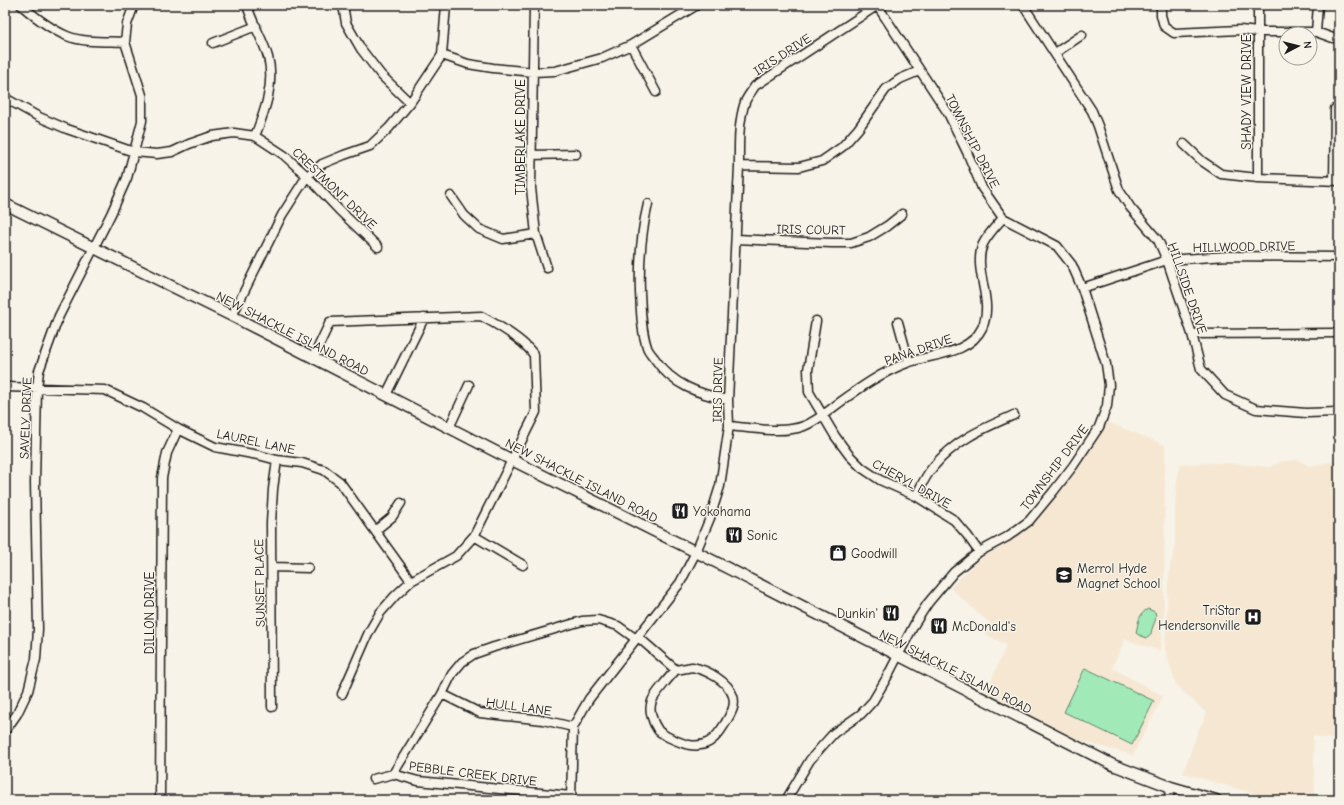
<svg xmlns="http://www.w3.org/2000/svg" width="1344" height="805" viewBox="0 0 1344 805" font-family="'Comic Neue',sans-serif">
<rect width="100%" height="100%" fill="#f7f3e8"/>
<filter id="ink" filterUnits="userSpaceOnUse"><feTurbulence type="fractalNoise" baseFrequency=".025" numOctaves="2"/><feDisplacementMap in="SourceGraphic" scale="8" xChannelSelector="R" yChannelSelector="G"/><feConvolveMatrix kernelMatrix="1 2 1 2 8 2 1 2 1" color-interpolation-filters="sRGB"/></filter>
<g filter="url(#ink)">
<path fill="#f6e7d3" d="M1105 421 1165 445 1164 613 1160 651 1125 639 1112 668 1163 696 1133 755 1081 741 986 693 1006 645 985 634 991 624 950 588 976 562 1017 535 1039 516 1071 475Z
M1298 460 1310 466 1339 460V741L1313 736 1315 800 1273 799 1183 773 1198 731 1207 714 1176 685 1165 649 1168 585 1170 565 1175 550V506L1177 481 1180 464 1229 463 1269 467 1283 461Z"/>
<path fill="#a1eab8" stroke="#5e836a" d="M1148 609 1155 612C1158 621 1151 626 1151 635L1147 638 1139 635 1136 633C1138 623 1139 613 1148 609Z
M1085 668 1154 701 1132 745 1064 712Z"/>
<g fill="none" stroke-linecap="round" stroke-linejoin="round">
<g stroke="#1c1c1c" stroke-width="11">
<path id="minor" d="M21 5C35 17 50 29 67 36 84 43 108 41 125 42
M247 5C252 23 263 39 268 57 275 83 265 111 255 136
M343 5 346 23 361 49 381 75 410 103
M534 5 531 188 536 234 547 268
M1023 5 1092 111 1098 126 1119 190 1130 207 1158 240 1167 260 1192 334 1201 369 1225 395 1256 409 1306 413 1339 412
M1161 5V15L1164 26 1174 33 1240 30 1258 32H1316L1333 38H1339
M1258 5V178
M1316 32 1318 5
M213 43 256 26
M631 45 656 92
M1055 53 1082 35
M442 55 468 64 493 68 533 72 555 71 602 58 631 45 697 5
M5 98 39 117 67 129 134 152 157 154 172 152 189 144 212 136 234 133 255 136 284 155 307 176 339 210 378 247
M1184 144 1202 161 1221 174 1258 178 1339 181
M532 155 576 154
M739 166 799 167 822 161 842 147 858 129 886 89 900 79 919 71
M1334 180 1335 109
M451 196 464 215 479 229 503 239 536 234
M648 204C641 233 639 262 640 292 641 310 641 329 647 347 648 351 652 355 655 359 672 385 699 394 728 400
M736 239 831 243H851L869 237 887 226 902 214
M1082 288 1167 260 1228 256 1339 257
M232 316 282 215 307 176 322 164 344 155 370 146 389 128 410 103 442 55 446 5
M816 321 808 370 809 392 835 436 849 455 862 468 880 480 916 496 954 520 967 535 979 552
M898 322 909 362
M1192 334 1339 333
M313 358 330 322 481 316C498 325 523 339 534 355L536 412 474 536 456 556 411 581 395 596 380 613 369 632 342 694
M5 387 105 390 143 408 178 429 215 447 258 455 277 460 302 463 324 470 340 482 411 581
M386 395 424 318
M729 426C751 428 783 434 804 426 817 421 828 411 839 403 861 387 882 372 907 363 931 354 969 355 982 328 995 300 972 270 983 244 988 234 996 226 1003 218
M449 428 469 385
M916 496C921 486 926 475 933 467 955 440 984 428 1014 415
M376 530 392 517 401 503
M474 536 523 565
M272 567 308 568
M638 637 676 670
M692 667C707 670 728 681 733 696 736 706 731 713 726 722 721 730 717 737 709 742 695 750 681 743 668 737 665 735 660 733 658 730 653 723 648 710 652 701 654 695 671 675 676 670Z
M442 694 480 713 543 720 573 727
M272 707 271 523 273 489 277 460
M5 731 17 714 28 691 36 659 38 629 35 483 37 388 39 371 59 316 111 214 127 178 134 152 142 121V95L125 42 127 24 134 5
M393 774 442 694 452 674 462 662 474 654 494 647 582 621 598 620 618 626 636 639
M373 779 393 774 418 781 571 796
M160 800 162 478 167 453 178 429
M571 800 573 727 589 699 680 583 696 552 710 518 720 486 729 426 728 400 739 166C739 145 738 123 745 102 747 97 752 91 755 86L878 5
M786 800 810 760 824 744 834 733 861 714 873 701 886 679 915 623 928 603 954 572 979 552 1007 537 1029 521 1053 492 1073 466 1099 427 1107 406 1109 385 1106 364 1082 288 1072 265 1057 246 1003 218 982 188 967 152 948 113 877 5
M1168 800 1171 787"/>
</g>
<g stroke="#1c1c1c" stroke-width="13">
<path id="major" d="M5 204 232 316 512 460 696 552 1113 765 1171 787 1216 800"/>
</g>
<use href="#minor" stroke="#f7f3e8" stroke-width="8"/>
<use href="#major" stroke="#f7f3e8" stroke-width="10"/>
</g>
</g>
<defs>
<g id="restaurant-square" transform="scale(0.9)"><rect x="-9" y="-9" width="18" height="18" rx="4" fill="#1c1c1c" stroke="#f7f3e8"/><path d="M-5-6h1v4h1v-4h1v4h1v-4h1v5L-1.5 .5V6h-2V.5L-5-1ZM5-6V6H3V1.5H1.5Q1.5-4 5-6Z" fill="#fff"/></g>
<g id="shop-square" transform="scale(0.9)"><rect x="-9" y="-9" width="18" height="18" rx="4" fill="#1c1c1c" stroke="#f7f3e8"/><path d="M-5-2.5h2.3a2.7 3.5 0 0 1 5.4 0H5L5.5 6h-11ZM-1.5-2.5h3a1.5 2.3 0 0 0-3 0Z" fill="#fff"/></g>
<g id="school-square" transform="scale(0.9)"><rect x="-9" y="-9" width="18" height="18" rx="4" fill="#1c1c1c" stroke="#f7f3e8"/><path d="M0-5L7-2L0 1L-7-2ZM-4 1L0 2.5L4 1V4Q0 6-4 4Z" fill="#fff"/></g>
<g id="hospital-square" transform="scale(0.9)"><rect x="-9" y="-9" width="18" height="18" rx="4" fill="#1c1c1c" stroke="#f7f3e8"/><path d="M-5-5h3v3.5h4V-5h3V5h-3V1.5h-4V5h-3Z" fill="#fff"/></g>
</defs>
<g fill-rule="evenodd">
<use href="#restaurant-square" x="680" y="511"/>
<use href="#restaurant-square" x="734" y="535"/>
<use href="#shop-square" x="838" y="553"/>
<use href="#school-square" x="1064" y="575"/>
<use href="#restaurant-square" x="891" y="613"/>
<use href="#hospital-square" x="1253" y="617"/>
<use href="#restaurant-square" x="939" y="626"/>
</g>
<g text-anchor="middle" stroke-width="3" stroke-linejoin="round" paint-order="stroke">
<g font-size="13" fill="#1c1c1c" stroke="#f7f3e8">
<text transform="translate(782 54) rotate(-33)" y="5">IRIS DRIVE</text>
<text transform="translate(1246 92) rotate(-90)" y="5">SHADY VIEW DRIVE</text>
<text transform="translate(520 137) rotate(-90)" y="5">TIMBERLAKE DRIVE</text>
<text transform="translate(973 141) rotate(63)" y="5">TOWNSHIP DRIVE</text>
<text transform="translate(335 188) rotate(44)" y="5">CRESTMONT DRIVE</text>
<text transform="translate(811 229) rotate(1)" y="5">IRIS COURT</text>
<text transform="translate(1244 246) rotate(-1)" y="5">HILLWOOD DRIVE</text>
<text transform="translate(1188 288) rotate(71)" y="5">HILLSIDE DRIVE</text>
<text transform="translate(293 333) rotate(27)" y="5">NEW SHACKLE ISLAND ROAD</text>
<text transform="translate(918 349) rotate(-19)" y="5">PANA DRIVE</text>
<text transform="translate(717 390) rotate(-89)" y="5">IRIS DRIVE</text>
<text transform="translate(25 418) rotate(-88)" y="5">SAVELY DRIVE</text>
<text transform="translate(256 441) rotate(12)" y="5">LAUREL LANE</text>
<text transform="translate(1054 467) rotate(-53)" y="5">TOWNSHIP DRIVE</text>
<text transform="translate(582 480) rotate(27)" y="5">NEW SHACKLE ISLAND ROAD</text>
<text transform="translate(912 483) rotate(29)" y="5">CHERYL DRIVE</text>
<text transform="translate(259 583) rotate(-91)" y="5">SUNSET PLACE</text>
<text transform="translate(149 613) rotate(-90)" y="5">DILLON DRIVE</text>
<text transform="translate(956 671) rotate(27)" y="5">NEW SHACKLE ISLAND ROAD</text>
<text transform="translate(519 706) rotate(8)" y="5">HULL LANE</text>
<text transform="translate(473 773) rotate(7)" y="5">PEBBLE CREEK DRIVE</text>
</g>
<g font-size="13" fill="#1c1c1c" stroke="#f7f3e8" text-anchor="start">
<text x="693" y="516">Yokohama</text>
<text x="747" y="540">Sonic</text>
<text x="851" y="558">Goodwill</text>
<text x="1077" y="573">Merrol Hyde<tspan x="1077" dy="15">Magnet School</tspan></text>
<text x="1240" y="615" text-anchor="end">TriStar<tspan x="1240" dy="15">Hendersonville</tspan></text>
<text x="878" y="618" text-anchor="end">Dunkin'</text>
<text x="952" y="631">McDonald's</text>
</g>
</g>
<rect width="1344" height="805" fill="none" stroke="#f7f3e8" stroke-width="20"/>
<rect x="10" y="10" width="1324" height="785" fill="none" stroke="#1c1c1c" stroke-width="1.5" filter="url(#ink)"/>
<g transform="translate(1298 46) rotate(83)"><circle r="19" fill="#f7f3e8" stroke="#9f9d96"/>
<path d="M0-3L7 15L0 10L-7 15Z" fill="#1c1c1c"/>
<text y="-6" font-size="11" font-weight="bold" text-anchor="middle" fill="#1c1c1c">N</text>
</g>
</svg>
